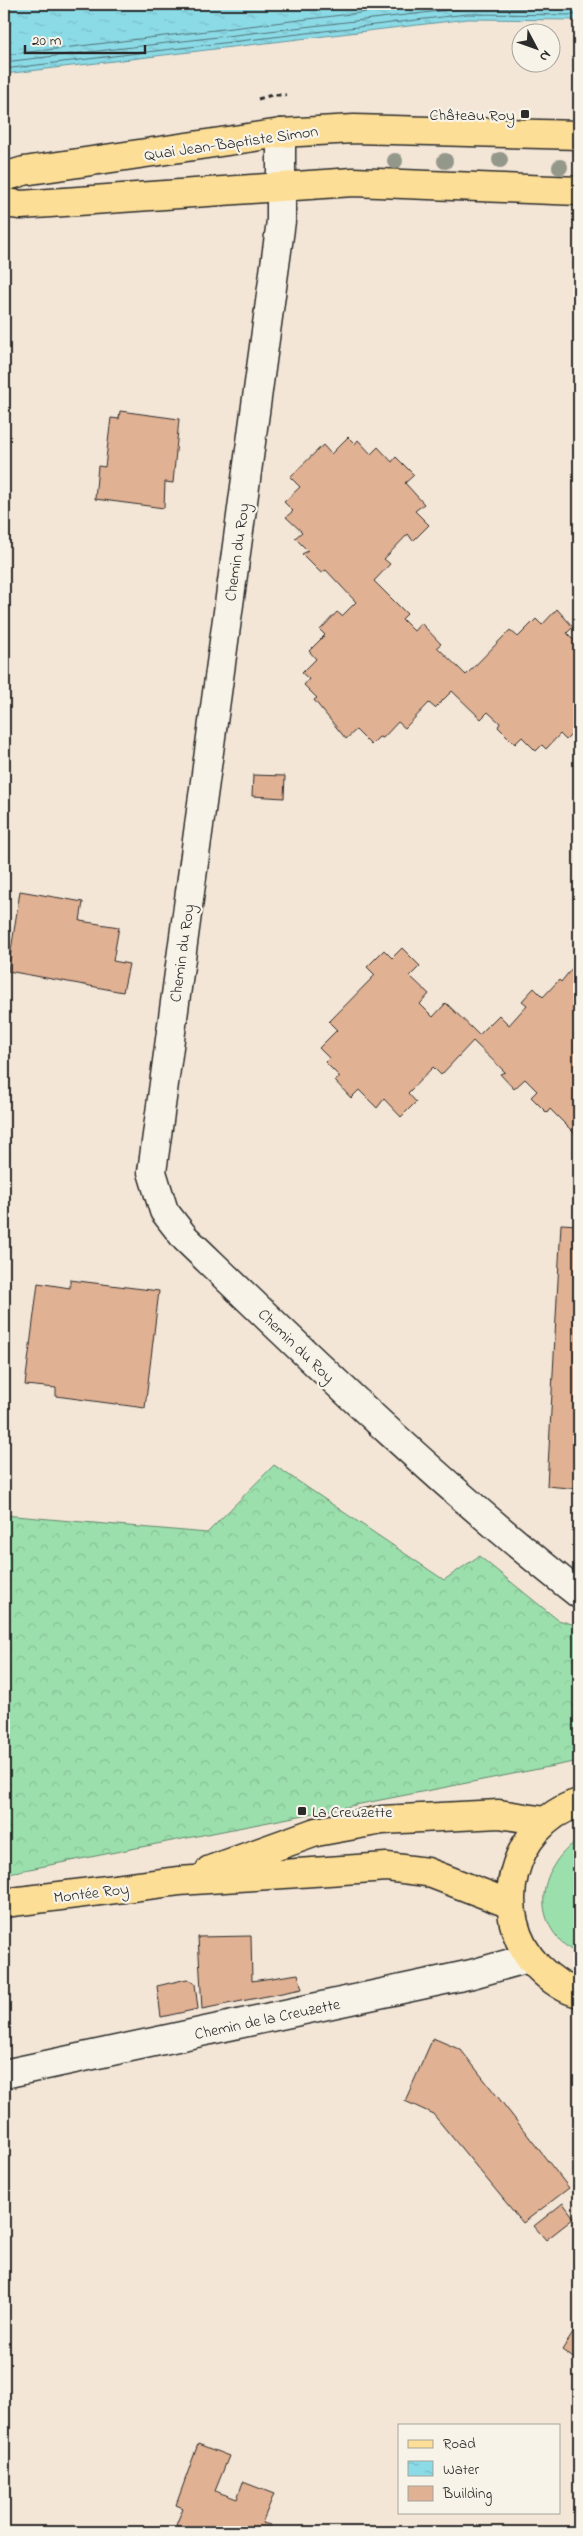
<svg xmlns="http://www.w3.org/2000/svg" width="583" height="2536" viewBox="0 0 583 2536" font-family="'Indie Flower',sans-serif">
<defs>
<pattern id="forest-crowns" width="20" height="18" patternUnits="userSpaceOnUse" patternTransform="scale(1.25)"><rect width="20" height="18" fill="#9be0ac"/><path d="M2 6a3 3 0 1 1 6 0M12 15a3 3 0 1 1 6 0" fill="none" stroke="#86c094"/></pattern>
<pattern id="water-ripples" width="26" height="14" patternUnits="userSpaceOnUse" patternTransform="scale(1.25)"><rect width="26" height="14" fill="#8bdbe7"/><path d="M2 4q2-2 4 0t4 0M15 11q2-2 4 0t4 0" fill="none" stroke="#78bcc6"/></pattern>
</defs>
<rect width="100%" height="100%" fill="#f3e6d7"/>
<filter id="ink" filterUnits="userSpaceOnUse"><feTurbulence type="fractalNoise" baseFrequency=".02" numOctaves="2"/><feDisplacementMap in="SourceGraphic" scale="10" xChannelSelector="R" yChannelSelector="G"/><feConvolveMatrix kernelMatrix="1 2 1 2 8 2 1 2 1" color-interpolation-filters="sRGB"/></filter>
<g filter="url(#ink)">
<path fill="#9be0ac" stroke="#63866c" d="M579 1839V1955C529 1927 535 1869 579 1839Z"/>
<path fill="url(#forest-crowns)" stroke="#63866c" d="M274 1465 444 1580 479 1556 558 1620 579 1626V1761L4 1874V1515L207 1533Z"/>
<path fill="url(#water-ripples)" stroke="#65959c" d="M4 4H579V20L468 19 4 74Z"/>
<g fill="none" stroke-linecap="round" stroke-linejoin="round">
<path stroke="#517176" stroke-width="1" d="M4 55 435 4
M4 62 466 8 579 9
M4 69 467 14 579 15"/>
</g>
<path fill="#e1b193" stroke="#2b2b2b" d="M120 411 179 419 173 483 165 482 164 508 95 499 98 466 105 467 111 418 119 419Z
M348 437 355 444 358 440 371 454 378 447 392 462 396 457 414 475 405 483 424 504 415 511 429 525 413 541 408 534 384 559 390 564 374 581 407 614 402 619 414 631 421 623 441 644 437 647 466 675 510 630 518 637 536 619 542 625 557 609 573 627 567 633 579 645V727L566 740 560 734 546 749 542 745 536 751 522 737 515 744 498 727 500 723 488 712 481 719 452 691 435 708 429 703 405 728 398 722 383 738 379 737 371 745 356 730 346 739 314 700 317 698 304 685 309 679 302 673 316 659 309 651 325 635 320 630 337 612 342 616 356 602 326 570 321 573 302 554 308 551 295 538 302 532 286 517 293 511 284 502 300 487 290 477 323 445 331 454Z
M253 775 285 776 284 798 252 796Z
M20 891 83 902 80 921 119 927 113 961 129 964 123 992 8 971Z
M402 948 420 966 410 976 429 994 420 1004 433 1017 446 1003 479 1035 499 1015 509 1025 527 1005 522 1001 534 988 543 997 559 980 561 982 573 967 579 973V1138L550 1109 547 1113 531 1097 537 1091 525 1079 514 1089 500 1074 505 1072 473 1041 441 1075 433 1067 408 1093 416 1102 401 1117 384 1099 377 1108 359 1090 351 1098 335 1081 340 1077 325 1062 329 1058 319 1048 337 1030 329 1022 375 975 367 967 384 950 392 958Z
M561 1224 579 1225V1489L547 1486Z
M70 1280 159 1291 145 1408 56 1396V1388L25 1385 38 1283 70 1288Z
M251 1936 252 1981 298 1974 302 1989 202 2009 198 1937Z
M187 1979 195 1984 198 2009 161 2017 157 1986Z
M433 2038 461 2050 569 2188 523 2223 433 2114 405 2101Z
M563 2203 574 2218 546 2240 534 2226Z
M579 2324V2362L562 2350Z
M198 2444 229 2456 215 2491 237 2499 243 2482 274 2494 262 2523 271 2525 268 2532H195L176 2525 183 2508 176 2505Z"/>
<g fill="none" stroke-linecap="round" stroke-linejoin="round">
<g stroke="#2b2b2b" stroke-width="31">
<path id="minor" d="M281 133V221L152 1172 164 1211 185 1238C312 1360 440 1485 579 1594
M4 2074 472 1974 529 1958"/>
</g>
<g stroke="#2b2b2b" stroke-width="31">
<path id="primary" d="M4 177 24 171 281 133 354 129 579 135
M4 203 21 205 353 182 579 191
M579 1803C511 1824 488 1915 538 1967 549 1978 563 1989 579 1993
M210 1870 316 1832 382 1820 499 1814 545 1821
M4 1903 179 1881 387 1867 427 1872 510 1904"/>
</g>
<path stroke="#2b2b2b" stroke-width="3" stroke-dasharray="5 4" stroke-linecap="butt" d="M258 99 272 95H286"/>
<use href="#minor" stroke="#f7f3e8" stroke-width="28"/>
<use href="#primary" stroke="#fdde96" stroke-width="28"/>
</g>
<g fill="#94988a">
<circle cx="500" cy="160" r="8"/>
<circle cx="395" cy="161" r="8"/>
<circle cx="445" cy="161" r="8"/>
<circle cx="560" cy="167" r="8"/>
</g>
</g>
<g fill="#2b2b2b" stroke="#f7f3e8" stroke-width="2">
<rect x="520" y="109" width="10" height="10" rx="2.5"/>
<rect x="297" y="1806" width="10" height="10" rx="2.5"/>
</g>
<g text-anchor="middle" stroke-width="4.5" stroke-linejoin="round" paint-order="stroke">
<g font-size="16" fill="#2b2b2b" stroke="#f7f3e8" text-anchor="end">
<text x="515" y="120">Château Roy</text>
<text x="312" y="1817" text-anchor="start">La Creuzette</text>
</g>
<g font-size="16" fill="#2b2b2b" stroke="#f7f3e8">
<text transform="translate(231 142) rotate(-8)" y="6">Quai Jean-Baptiste Simon</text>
<text transform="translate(236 552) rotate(-82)" y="6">Chemin du Roy</text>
<text transform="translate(181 953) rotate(-82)" y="6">Chemin du Roy</text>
<text transform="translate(297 1345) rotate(44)" y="6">Chemin du Roy</text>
<text transform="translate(91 1892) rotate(-7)" y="6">Montée Roy</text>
<text transform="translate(267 2018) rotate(-12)" y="6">Chemin de la Creuzette</text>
</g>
</g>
<rect width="583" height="2536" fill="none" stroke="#f7f3e8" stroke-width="20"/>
<rect x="10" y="10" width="563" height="2516" fill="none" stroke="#2b2b2b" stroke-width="2" filter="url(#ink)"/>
<rect x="398" y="2424" width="162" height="90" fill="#f7f3e8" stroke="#a5a39c"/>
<rect x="408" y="2440" width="25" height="8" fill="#fdde96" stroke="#a5a39c"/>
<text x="443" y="2448" font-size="15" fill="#2b2b2b">Road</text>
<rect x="408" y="2461" width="25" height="15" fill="url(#water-ripples)" stroke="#a5a39c"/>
<text x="443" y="2474" font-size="15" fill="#2b2b2b">Water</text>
<rect x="408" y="2486" width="25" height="15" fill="#e1b193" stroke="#a5a39c"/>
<text x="443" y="2498" font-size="15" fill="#2b2b2b">Building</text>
<g transform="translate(536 48) rotate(131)"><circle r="24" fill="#f7f3e8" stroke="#a5a39c"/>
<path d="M0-4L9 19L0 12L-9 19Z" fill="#2b2b2b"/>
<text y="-8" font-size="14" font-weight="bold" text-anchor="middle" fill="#2b2b2b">N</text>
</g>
<path d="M25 45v8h120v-8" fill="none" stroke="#2b2b2b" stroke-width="2.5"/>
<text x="32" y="45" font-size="15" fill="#2b2b2b" stroke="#f7f3e8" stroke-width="4" paint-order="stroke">20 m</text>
</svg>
